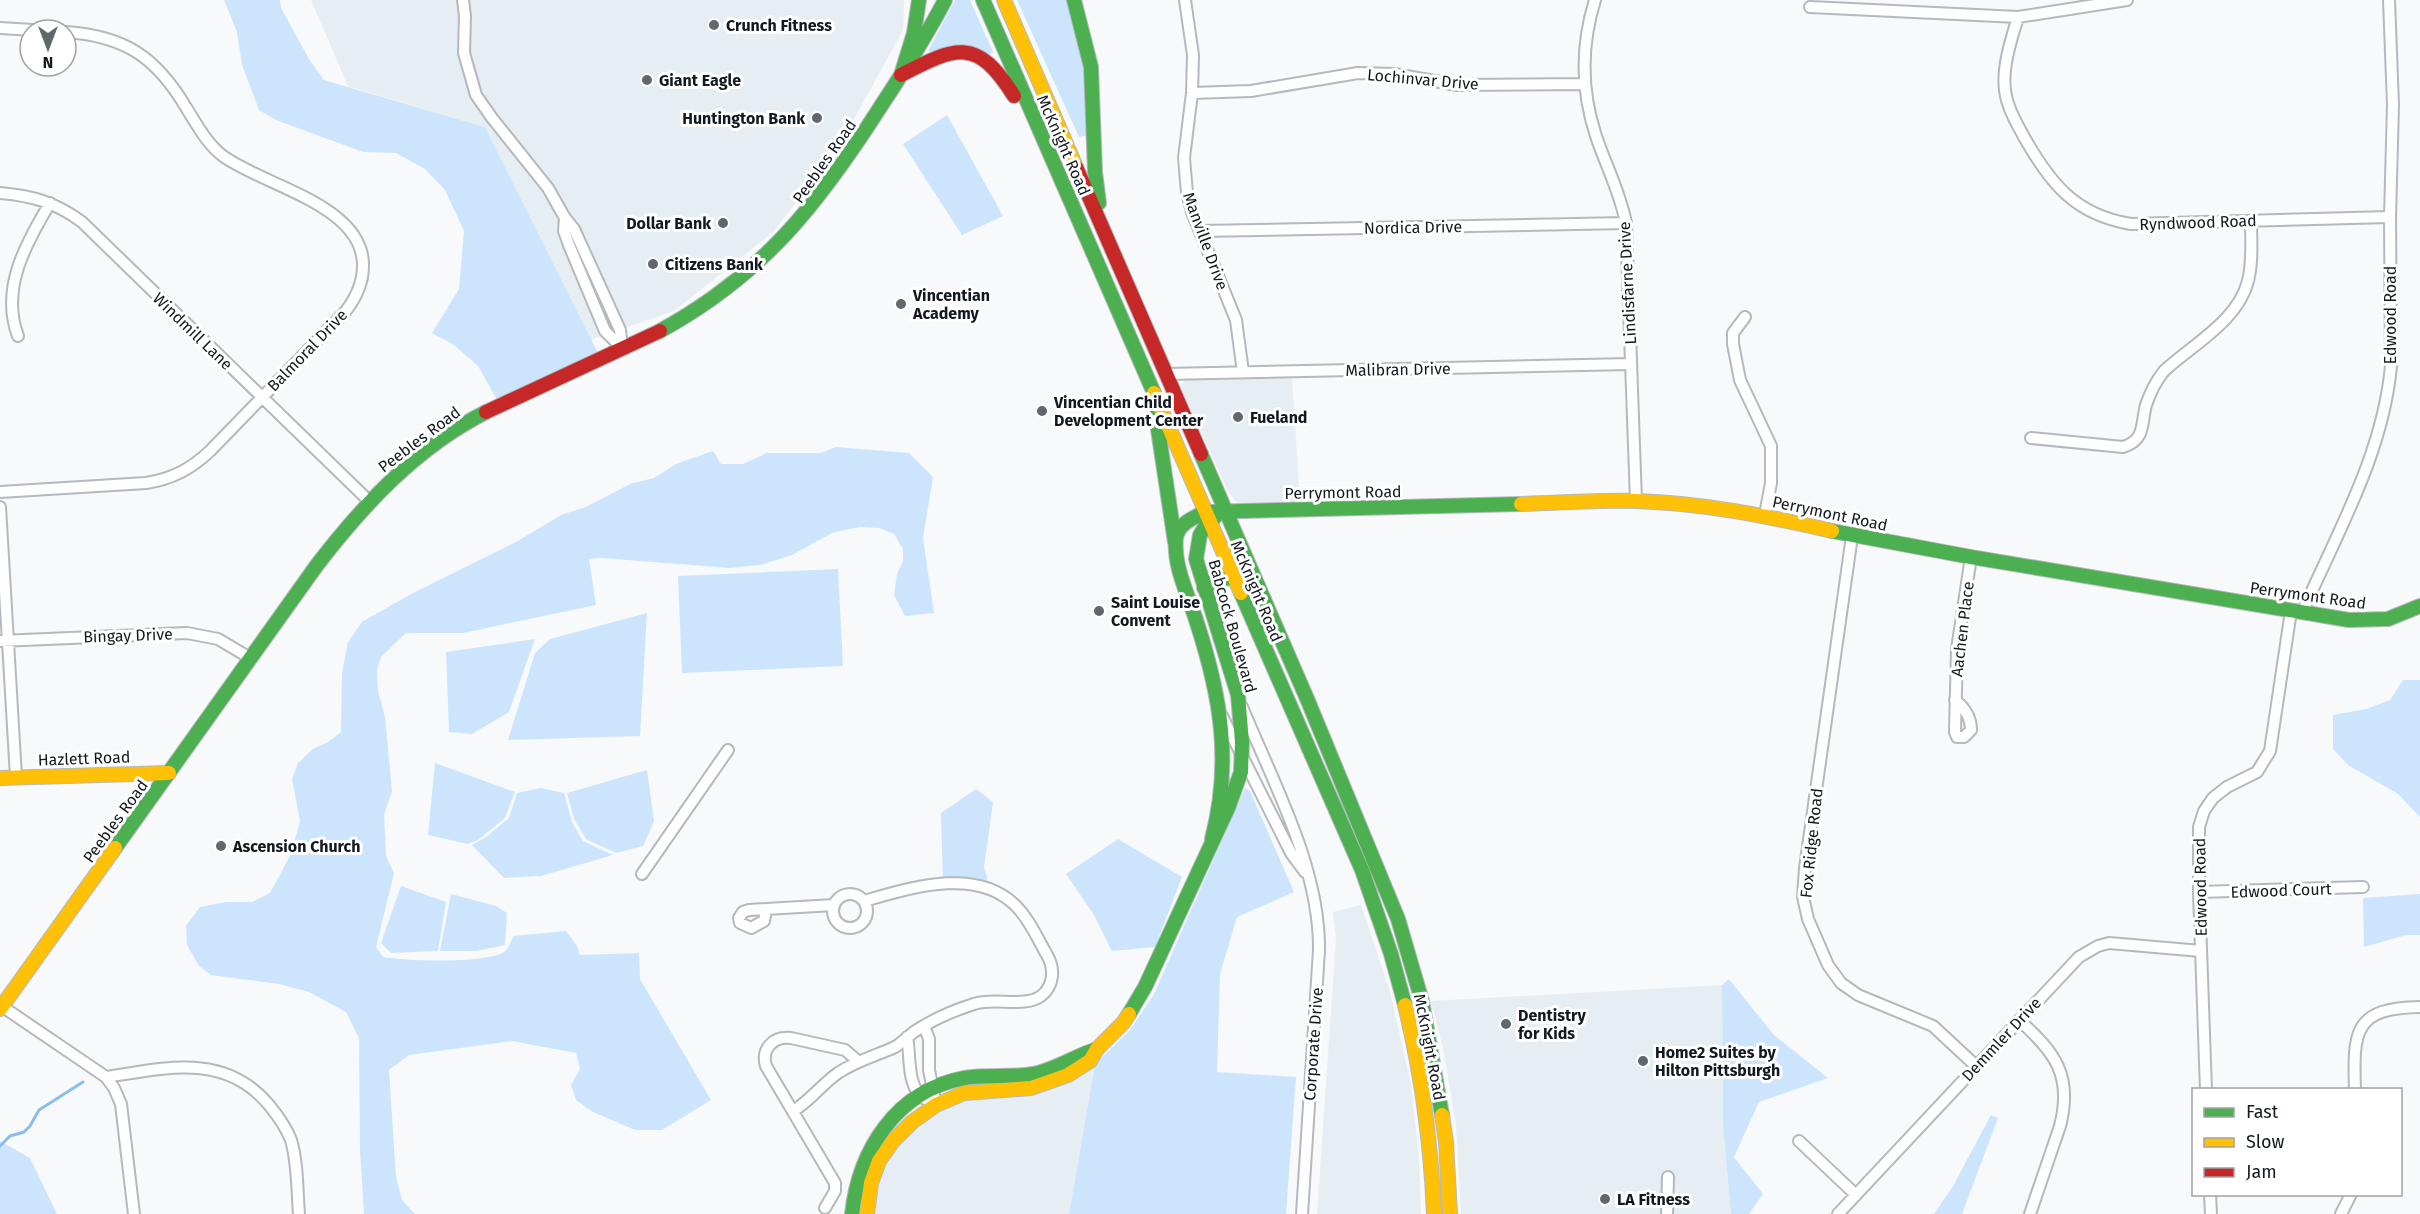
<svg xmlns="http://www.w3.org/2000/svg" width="2420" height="1214" viewBox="0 0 2420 1214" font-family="'Fira Sans',sans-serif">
<rect width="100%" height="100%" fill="#f7f9fb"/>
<path fill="#e6edf3" d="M311 0H904L903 30 838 148 773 232 674 311 590 340 485 127 348 86Z
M1292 377 1300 504 1239 505 1228 491 1181 387 1184 380Z
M1361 905 1390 992 1411 1085 1419 1159 1421 1214H1317L1336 939 1333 912Z
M1722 985 1723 1126 1731 1214H1461L1456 1124 1443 1048 1431 1001Z
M1095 1064 1069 1214H873L882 1167 892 1150 913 1128 938 1109 968 1097 1033 1094 1057 1087Z"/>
<path fill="#cce5fd" d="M224 0H280L281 8 309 59 324 80 485 127 601 359 500 405 478 366 454 345 432 333 459 289 464 231 445 190 425 169 396 153 363 152 276 120 259 110 242 65 237 32Z
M955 0H970L993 52 990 55 928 51Z
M1017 0H1068L1083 58 1088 135 1079 137Z
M947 115 1003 216 962 235 903 144Z
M836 447 909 453 933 477 923 538 934 613 905 616 894 595 897 574 903 561V549L894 534 879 528 860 527 834 532 792 555 760 565 729 568 602 558 589 559 596 605 463 633H406L381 657 377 670 378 691 385 717 392 792 384 814 386 856 394 873 376 947 383 957C407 961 485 964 504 952 509 948 511 941 513 936L566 931 577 946 580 955 639 953 640 979 711 1100 662 1130H635L593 1112 576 1100 571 1085 580 1069 576 1053 512 1041 409 1055 389 1070 396 1177 402 1200 415 1214H364L360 1150 359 1038 346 1012 309 992 279 984 211 975 199 966 187 945 186 926 200 907 226 902H252L270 893 291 854 300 821 292 779 298 763 313 749 328 742 341 732 342 673 348 642 362 622 411 594 516 542 561 515 586 507 630 484 654 478 676 464 713 451 721 464H743L767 453H821Z
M838 569 843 666 682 673 678 576Z
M647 613 640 736 508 740 535 653 550 639Z
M535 639 509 712 472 734 449 732 446 652Z
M2403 680H2420V817L2398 794 2348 765 2333 749V715L2366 709 2390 700Z
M435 763 515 792 505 818 478 840 468 844 428 835Z
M647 770 654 821 643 846 616 853 586 839 574 819 567 793Z
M541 788 564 793 572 822 583 841 613 855 541 876 504 878 472 845 486 837 509 818 517 793Z
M1245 788 1250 791 1294 892 1237 917 1220 974 1217 1072 1296 1077 1286 1214H1069L1095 1064 1130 1030 1154 994Z
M976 789 993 802 984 868 987 877V889L943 884 941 813Z
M1118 839 1182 877 1155 947 1112 951 1094 915 1066 874Z
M401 886 446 902 438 951 391 953 381 943Z
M451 894 496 906 507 913 505 945 476 951H440Z
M2420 894V935H2406L2364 947 2363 898Z
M1729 979 1774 1035 1828 1078 1759 1102 1734 1157 1763 1194 1749 1214H1731L1723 1126 1722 985Z
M1991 1115 1998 1118 1962 1214H1934L1953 1186Z
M0 1141 30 1158 57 1214H0Z"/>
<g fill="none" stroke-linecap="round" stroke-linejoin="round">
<path stroke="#89beeb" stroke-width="3" d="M0 1146 10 1136 24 1132 30 1126 39 1110 83 1082"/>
<g stroke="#b5b9bd" stroke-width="14">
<path id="street" d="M463 0 465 16 464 53 476 95 492 118 548 188 565 218 574 229 620 330 622 348
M1185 0 1193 55 1192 93 1184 158 1187 193 1192 212 1236 320 1243 372
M1595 0C1581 45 1581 91 1596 136 1606 166 1620 192 1626 223L1636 501
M1810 7 2018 17 2127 0
M2018 17C2011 40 2002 67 2005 90 2007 107 2016 122 2024 137 2050 183 2075 215 2131 224L2390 217
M0 28 33 30
M1192 93 1251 91 1358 73 1395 74 1457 85 1584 84
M0 193C33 196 55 202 82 222L369 501
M565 218 564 231 569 245 605 331 622 348
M1200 231 1626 223
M1745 317 1733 333V344L1740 380 1771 446V483L1765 515
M18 336C0 289 26 243 50 203
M1166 374 1630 364
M2031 438 2123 447C2146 440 2141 423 2146 405 2150 393 2156 381 2164 371 2192 345 2238 321 2248 281 2253 261 2251 240 2251 221
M0 492 146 483C172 479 191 469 210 451L345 312C356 298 363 284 363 266 364 205 264 186 223 156 207 144 197 125 187 109 157 58 126 36 66 32
M0 507 16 777
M1852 536 1805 868 1803 897 1808 919 1828 965 1841 983 1858 995 1933 1026 1976 1066
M2302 613C2337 533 2383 454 2391 366L2390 217 2393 105 2389 0
M0 641 187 633 218 639 250 658
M1955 700C1965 708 1971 717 1971 730L1964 737H1957L1955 732 1957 649 1971 557
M1242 707C1273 782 1320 868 1319 950L1302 1214
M1222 716 1291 853 1305 872
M642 874 728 750
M2199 892 2363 887
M833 911a17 17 0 1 1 34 0a17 17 0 1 1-34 0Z
M766 909 764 921 751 928 740 923 739 918 743 912 749 910 834 905
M0 1005 106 1077 114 1088 121 1104 134 1214
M2019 1020C2055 1052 2073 1076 2060 1126L2030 1214
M924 1026 929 1039V1070L936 1105
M907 1037C911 1056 906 1088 925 1099
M106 1077C165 1068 225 1052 269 1105 278 1116 286 1127 291 1140 298 1164 297 1190 299 1214
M2206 1090 2199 892V827L2204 811 2213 798 2227 787 2257 772 2270 751 2291 611
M2355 1090C2353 1031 2354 1008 2420 1007
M793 1111C810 1101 821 1085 838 1073 856 1061 875 1056 895 1047 903 1042 909 1035 917 1030 934 1019 955 1010 974 1004 994 997 1025 1008 1041 996 1054 986 1055 969 1047 955 1037 938 1030 920 1016 906 977 866 910 888 864 901
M1799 1141 1856 1195
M2210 1194 2211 1214
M825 1208 835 1191V1183L766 1066C761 1049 773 1036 791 1038L845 1050 858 1061
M1667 1214 1668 1177
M1838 1214 2079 957 2098 946 2109 943 2201 951
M2341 1214 2351 1194"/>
</g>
<g stroke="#b5b9bd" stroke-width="16">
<path id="fast" d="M983 0 1154 393
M1074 0 1091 67 1095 172 1099 203
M901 75 914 33 919 0
M660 331C764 274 819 203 881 106 904 71 926 37 945 0
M1156 416 1175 542
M1201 454 1308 701 1398 919 1422 1001 1442 1115
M1832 531 1971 557 2349 620 2388 619 2420 606
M1204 588 1217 579 1233 578
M1241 593 1362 870 1391 954 1405 1005
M1212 839C1232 762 1221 697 1197 623 1189 597 1173 566 1176 538 1178 524 1193 518 1205 512L1521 504
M115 848 317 565C364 504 417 447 486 412
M1129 1014 1145 987 1228 808 1241 772 1242 742 1238 695 1196 559 1200 535 1206 525 1215 517
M852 1214C859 1150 896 1091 964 1078 986 1074 1010 1078 1033 1074 1055 1070 1075 1056 1097 1049"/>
</g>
<g stroke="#b5b9bd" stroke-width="16">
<path id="slow" d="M1004 0 1076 167
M1154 393 1241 593
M1521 504C1559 503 1598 500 1636 501 1703 503 1767 516 1832 531
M0 778 169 773
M1405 1005C1422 1075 1431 1143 1434 1214
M0 1009 115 848
M1442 1115 1446 1142 1450 1214
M867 1214 871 1183 879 1161 893 1141 912 1122 936 1105 964 1093 1031 1088 1068 1075 1090 1061 1097 1049 1123 1023 1129 1014"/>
</g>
<g stroke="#b5b9bd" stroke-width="16">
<path id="jam" d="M901 75C957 46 977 37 1014 96
M1076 167 1201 454
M486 412 660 331"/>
</g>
<use href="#street" stroke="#fefefe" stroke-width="10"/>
<use href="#fast" stroke="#4caf50" stroke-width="14"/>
<use href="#slow" stroke="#ffc107" stroke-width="14"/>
<use href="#jam" stroke="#c62828" stroke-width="14"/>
</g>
<g fill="#62676d" stroke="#fff" stroke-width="2">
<circle cx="714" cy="25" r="6"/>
<circle cx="647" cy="80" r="6"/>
<circle cx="817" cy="118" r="6"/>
<circle cx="723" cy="223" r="6"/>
<circle cx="653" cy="264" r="6"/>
<circle cx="901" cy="304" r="6"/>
<circle cx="1042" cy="411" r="6"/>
<circle cx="1238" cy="417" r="6"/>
<circle cx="1099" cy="611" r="6"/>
<circle cx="221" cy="846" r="6"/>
<circle cx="1506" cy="1024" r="6"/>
<circle cx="1643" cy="1061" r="6"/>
<circle cx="1605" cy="1199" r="6"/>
</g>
<g text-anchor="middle" stroke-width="6" stroke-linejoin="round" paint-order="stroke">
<g font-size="16" font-weight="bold" fill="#121920" stroke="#fff" text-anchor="start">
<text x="726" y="31">Crunch Fitness</text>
<text x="659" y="86">Giant Eagle</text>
<text x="805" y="124" text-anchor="end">Huntington Bank</text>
<text x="711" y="229" text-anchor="end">Dollar Bank</text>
<text x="665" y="270">Citizens Bank</text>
<text x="913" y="301">Vincentian<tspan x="913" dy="18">Academy</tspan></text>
<text x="1054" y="408">Vincentian Child<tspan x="1054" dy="18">Development Center</tspan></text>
<text x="1250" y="423">Fueland</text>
<text x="1111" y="608">Saint Louise<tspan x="1111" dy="18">Convent</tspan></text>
<text x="233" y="852">Ascension Church</text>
<text x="1518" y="1021">Dentistry<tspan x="1518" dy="18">for Kids</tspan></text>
<text x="1655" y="1058">Home2 Suites by<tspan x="1655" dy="18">Hilton Pittsburgh</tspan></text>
<text x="1617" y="1205">LA Fitness</text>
</g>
<g font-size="16" fill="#121920" stroke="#fff">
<text transform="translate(1423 79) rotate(5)" y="6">Lochinvar Drive</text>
<text transform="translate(1064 145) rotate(66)" y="6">McKnight Road</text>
<text transform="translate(824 161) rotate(-55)" y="6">Peebles Road</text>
<text transform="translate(2198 222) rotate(-2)" y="6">Ryndwood Road</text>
<text transform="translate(1413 227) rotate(-1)" y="6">Nordica Drive</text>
<text transform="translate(1206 241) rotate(70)" y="6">Manville Drive</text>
<text transform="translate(1627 283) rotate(-93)" y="6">Lindisfarne Drive</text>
<text transform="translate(2390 315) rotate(-90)" y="6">Edwood Road</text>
<text transform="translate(193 331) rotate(44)" y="6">Windmill Lane</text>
<text transform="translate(307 350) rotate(-46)" y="6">Balmoral Drive</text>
<text transform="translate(1398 369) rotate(-1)" y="6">Malibran Drive</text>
<text transform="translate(419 439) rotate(-37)" y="6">Peebles Road</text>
<text transform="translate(1343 492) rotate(-1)" y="6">Perrymont Road</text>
<text transform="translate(1830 513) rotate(12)" y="6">Perrymont Road</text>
<text transform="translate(1257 591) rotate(67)" y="6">McKnight Road</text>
<text transform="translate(2308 595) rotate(8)" y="6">Perrymont Road</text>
<text transform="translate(1233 626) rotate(74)" y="6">Babcock Boulevard</text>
<text transform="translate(1962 629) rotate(-83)" y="6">Aachen Place</text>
<text transform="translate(128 635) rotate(-2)" y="6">Bingay Drive</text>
<text transform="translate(84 758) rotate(-2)" y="6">Hazlett Road</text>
<text transform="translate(115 821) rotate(-54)" y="6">Peebles Road</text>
<text transform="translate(1811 843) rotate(-84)" y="6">Fox Ridge Road</text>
<text transform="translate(2200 887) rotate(-91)" y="6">Edwood Road</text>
<text transform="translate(2281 890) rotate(-2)" y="6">Edwood Court</text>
<text transform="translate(2001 1039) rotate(-47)" y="6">Demmler Drive</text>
<text transform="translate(1313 1044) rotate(-86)" y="6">Corporate Drive</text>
<text transform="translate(1430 1047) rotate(79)" y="6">McKnight Road</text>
</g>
</g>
<rect x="2192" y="1088" width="210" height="108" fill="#ffffff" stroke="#a0a3a6" stroke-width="1.5"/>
<rect x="2204" y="1108" width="30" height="9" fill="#4caf50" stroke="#a0a3a6" stroke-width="1.5"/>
<text x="2246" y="1118" font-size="18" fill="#121920">Fast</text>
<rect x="2204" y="1138" width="30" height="9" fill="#ffc107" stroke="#a0a3a6" stroke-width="1.5"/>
<text x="2246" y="1148" font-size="18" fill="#121920">Slow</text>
<rect x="2204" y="1168" width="30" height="9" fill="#c62828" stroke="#a0a3a6" stroke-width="1.5"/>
<text x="2246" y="1178" font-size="18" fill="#121920">Jam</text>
<g transform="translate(48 48) rotate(180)"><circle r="28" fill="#ffffff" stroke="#a0a3a6" stroke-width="1.5"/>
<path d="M0-4.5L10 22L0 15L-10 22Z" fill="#62676d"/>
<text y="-9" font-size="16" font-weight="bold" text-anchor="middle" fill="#121920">N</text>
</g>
</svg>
